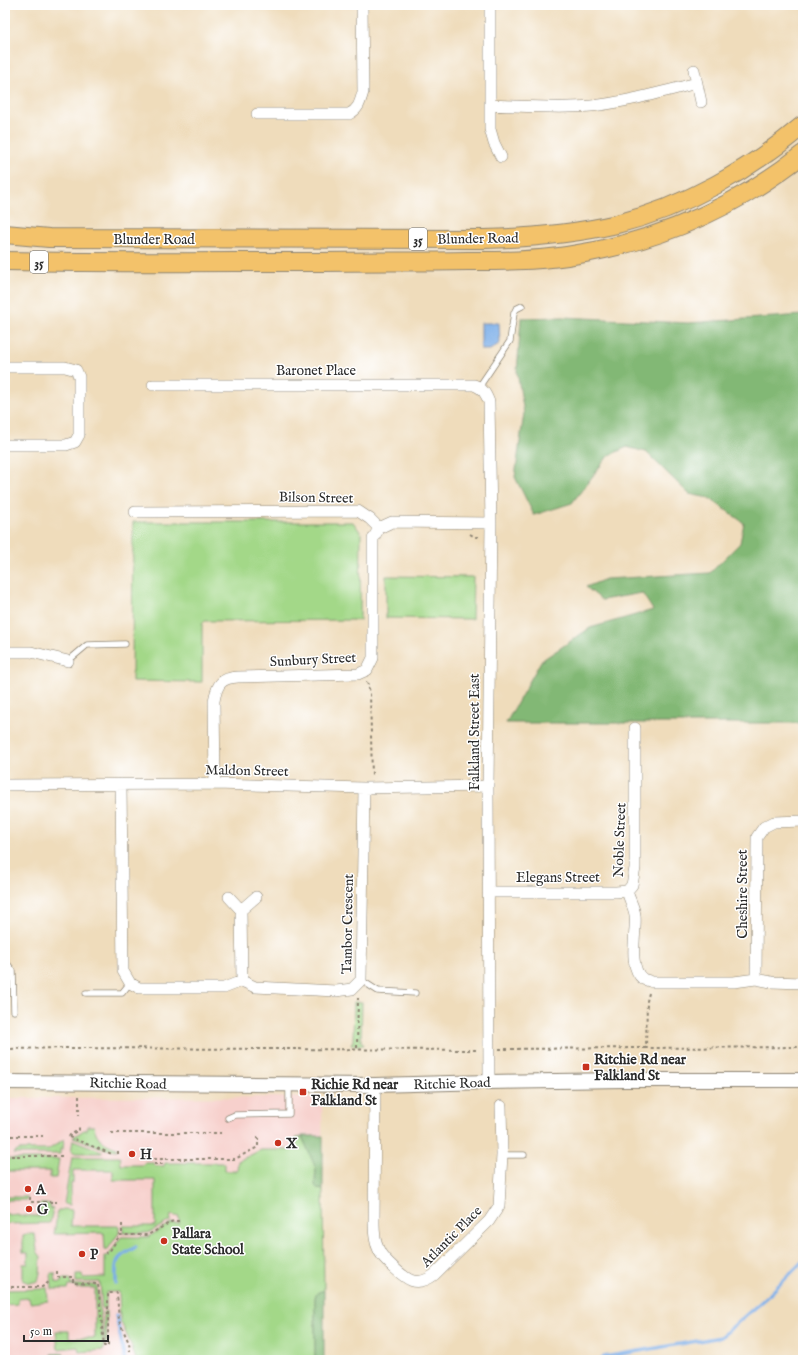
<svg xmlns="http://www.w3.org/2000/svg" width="808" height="1365" viewBox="0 0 808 1365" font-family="'IM FELL English',serif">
<rect width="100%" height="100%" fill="#fff"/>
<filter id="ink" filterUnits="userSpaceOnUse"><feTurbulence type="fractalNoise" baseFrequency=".025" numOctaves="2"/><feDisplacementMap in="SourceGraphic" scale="8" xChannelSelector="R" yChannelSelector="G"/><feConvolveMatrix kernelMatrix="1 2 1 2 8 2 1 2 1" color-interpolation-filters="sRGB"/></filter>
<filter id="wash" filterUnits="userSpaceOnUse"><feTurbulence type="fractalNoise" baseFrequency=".012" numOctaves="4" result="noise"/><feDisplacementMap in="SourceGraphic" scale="16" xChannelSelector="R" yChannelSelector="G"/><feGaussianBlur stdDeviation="0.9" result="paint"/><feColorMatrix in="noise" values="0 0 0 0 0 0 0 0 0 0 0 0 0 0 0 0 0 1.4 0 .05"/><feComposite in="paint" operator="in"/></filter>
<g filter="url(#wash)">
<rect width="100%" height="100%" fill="#efdcbb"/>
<path fill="#f7d0cc" d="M322 1097 324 1360H5V1098Z"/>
<path fill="#a3d888" stroke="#67825a" d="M133 522H353L361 533 360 620 205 621 202 624V682L132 681Z
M386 576 473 577 472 619 386 618Z
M354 1002H362L361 1041 364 1045H351L353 1041Z
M87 1126H94C96 1139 105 1144 117 1148V1150L106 1149 73 1137 84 1130H87Z
M302 1137 315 1164 316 1169 315 1180 318 1189 323 1190 324 1291 319 1292 315 1297V1360H136L132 1347 120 1320 119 1292H106V1308L102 1309 100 1282H76V1274H82L83 1278 105 1277V1256H108L121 1237H148L171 1223H179V1217L171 1215 170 1221 148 1233H123V1226H155V1180H113V1170H73V1183H71V1195H70V1205L64 1204 72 1157H120L121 1165H144V1163H154V1166H164L165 1163H225V1171H237L238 1161 261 1150H295L296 1138Z
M64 1139 63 1149H60V1154H13L19 1150H48Z
M73 1140 102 1151V1153H73V1151H71Z
M5 1159H59L56 1178H50V1171H5Z
M5 1197H27V1200H9L5 1202Z
M40 1204H51L50 1208 53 1209 50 1223 5 1224V1213L10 1215 18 1214V1216H40Z
M63 1209 72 1210 71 1226H119V1233L108 1249 105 1250 104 1233 54 1234 58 1210H62Z
M28 1234H35L37 1251 41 1257 40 1273 38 1281 30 1283 23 1280V1264H28V1253L23 1252V1236Z
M51 1273H55L56 1282 61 1283V1279H70L71 1285H97L104 1350 79 1352 78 1347 58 1349 56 1331H69V1338H95V1288H76V1286H69L68 1289H52Z
M47 1287 48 1301 30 1303 29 1298 18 1299V1304L5 1305V1290L42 1289Z
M106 1311 107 1345H105L103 1312Z"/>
<path fill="#82b874" stroke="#567250" d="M803 315V723H506L541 661 590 628 653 610 642 593 602 600 586 587 606 579 710 573 740 543 744 523 709 498 689 494 646 452 627 447 608 456 572 503 534 515 515 477 524 413 517 372 521 318 563 317 688 323Z
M302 1136H323V1190L318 1189 315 1186 316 1169Z
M321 1291H324V1360H315V1297L317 1293Z
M63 1353 64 1357H62V1360H52L51 1354Z"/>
<path fill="#7caee8" stroke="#546c8a" d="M481 323H499L500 343 490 350H481Z"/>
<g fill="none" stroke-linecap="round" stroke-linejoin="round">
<path stroke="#7caee8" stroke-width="3.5" d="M116 1284C116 1261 113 1259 136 1247
M116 1315 125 1360
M601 1360 604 1357 721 1337 770 1294 803 1261"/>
</g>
</g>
<g filter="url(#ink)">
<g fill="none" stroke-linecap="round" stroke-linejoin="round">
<g stroke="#8d8473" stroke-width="7">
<path id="service" d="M479 387 510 341 514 313 516 309 522 306
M68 661 87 645 125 644
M5 961 13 971 14 1011
M361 980 378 991 415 993
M86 993H122L130 983
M228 1118 235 1115 289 1114V1085
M502 1155H524"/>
</g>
<g stroke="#8d8473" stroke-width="12">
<path id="minor" d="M490 5V129L494 143 501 157
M694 70 701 102
M490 105C523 106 558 109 591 106 627 102 662 92 697 83
M257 114H349C359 109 360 102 363 92L362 5
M5 367H65L76 370 79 377V435L75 442 66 445H5
M153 385H474C483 388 486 394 489 402L491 523 488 786 489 1082
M135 512 358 511 370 519 379 528 392 522 491 523
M5 652H31L68 661
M121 784 123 971 130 983 139 988H224L242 981 255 987 336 991 352 989 361 980 364 788
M215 784 214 701C217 684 221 678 238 677L358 674 367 670 373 658V539L379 528
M5 785 215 784 364 788 488 786
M627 891C629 899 634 907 635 915 637 932 627 967 643 979 646 980 650 981 652 982H734L756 979 771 982 803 983
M627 891 632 885 635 868V728
M489 892H616L627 891
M229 897 241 910
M756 979 757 837 764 827 774 822 803 821
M242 981 241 910 256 897
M375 1085 374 1223C374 1231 374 1240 378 1248 380 1255 386 1260 391 1265 405 1278 415 1289 434 1275L489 1221 499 1206 502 1155 501 1106"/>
</g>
<g stroke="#8d8473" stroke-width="16">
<path id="tertiary" d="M5 1082 375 1085 489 1082 626 1080H803"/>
</g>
<g stroke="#8d8473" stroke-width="20">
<path id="primary" d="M5 234 49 238 484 239C529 238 573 234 617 224 685 207 750 170 803 125
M5 261C108 263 212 262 315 262 366 261 417 262 468 261 501 261 534 261 567 256 654 243 734 209 803 154"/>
</g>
<path stroke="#8d8473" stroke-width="2" stroke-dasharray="3 3" stroke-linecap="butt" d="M470 534 475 537H479
M367 682 370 692 372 777
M467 775 477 767
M649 993 647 1001 646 1048 803 1047
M357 1048 358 998
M5 1049 69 1048 478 1050
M499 1049 646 1048
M79 1096V1115
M111 1133H221
M5 1136H43
M69 1137 112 1154
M69 1137 70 1135 79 1130V1126
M149 1148V1159
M144 1150 145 1159H235L258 1147V1136
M118 1154V1148
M5 1156H65
M154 1164H162L161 1159
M30 1197V1202H57
M122 1224V1235
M105 1253 109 1252 120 1235H148L173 1221H179
M57 1271V1277H73V1283L98 1284 104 1346H108V1293H117L119 1321 129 1343 130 1351
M5 1287H42L49 1282"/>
<use href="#service" stroke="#fff" stroke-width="5.5"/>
<use href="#minor" stroke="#fff" stroke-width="11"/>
<use href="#tertiary" stroke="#fff" stroke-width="14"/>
<use href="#primary" stroke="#f3c26a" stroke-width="18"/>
</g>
</g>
<g fill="#c8321e" stroke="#fff" stroke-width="1.5">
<rect x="582" y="1063" width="8" height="8" rx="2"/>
<rect x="299" y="1088" width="8" height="8" rx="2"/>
<circle cx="278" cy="1143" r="4"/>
<circle cx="132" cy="1154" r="4"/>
<circle cx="28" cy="1189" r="4"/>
<circle cx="29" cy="1209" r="4"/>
<circle cx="164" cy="1241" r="4"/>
<circle cx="82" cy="1254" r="4"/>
</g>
<g text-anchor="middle" stroke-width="3" stroke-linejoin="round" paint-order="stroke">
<g fill="#fff" stroke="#6b6b6b" stroke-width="1">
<rect x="409" y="228" width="18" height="22" rx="3"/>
<rect x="30" y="251" width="18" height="22" rx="3"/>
</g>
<g font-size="13" font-weight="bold" fill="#2b2b2b">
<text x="418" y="244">35</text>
<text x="39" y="267">35</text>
</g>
<g font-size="14" fill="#2b2b2b" stroke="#fff">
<text transform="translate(478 238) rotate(-1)" y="5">Blunder Road</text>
<text x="154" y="244">Blunder Road</text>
<text x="316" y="375">Baronet Place</text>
<text transform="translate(316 497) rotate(1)" y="5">Bilson Street</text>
<text transform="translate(313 659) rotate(-3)" y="5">Sunbury Street</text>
<text transform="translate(474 732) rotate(-90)" y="5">Falkland Street East</text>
<text transform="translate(247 770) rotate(1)" y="5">Maldon Street</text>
<text transform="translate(619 840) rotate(-88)" y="5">Noble Street</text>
<text x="558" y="882">Elegans Street</text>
<text transform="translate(742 894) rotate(-90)" y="5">Cheshire Street</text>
<text transform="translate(347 924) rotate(-89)" y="5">Tambor Crescent</text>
<text transform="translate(128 1083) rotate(1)" y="5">Ritchie Road</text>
<text transform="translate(452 1083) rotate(-2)" y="5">Ritchie Road</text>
<text transform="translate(451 1236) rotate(-45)" y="5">Atlantic Place</text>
</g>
<g font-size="14" font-weight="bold" fill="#2b2b2b" stroke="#fff" text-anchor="start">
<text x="594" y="1064">Ritchie Rd near<tspan x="594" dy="16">Falkland St</tspan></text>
<text x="311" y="1089">Richie Rd near<tspan x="311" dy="16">Falkland St</tspan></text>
<text x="286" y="1148">X</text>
<text x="140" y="1159">H</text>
<text x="36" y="1194">A</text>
<text x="37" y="1214">G</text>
<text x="172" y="1238">Pallara<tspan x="172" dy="16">State School</tspan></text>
<text x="90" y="1259">P</text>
</g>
</g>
<rect width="808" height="1365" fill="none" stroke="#fff" stroke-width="20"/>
<path d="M24 1335v6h84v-6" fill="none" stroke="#2b2b2b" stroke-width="2"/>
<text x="30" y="1335" font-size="12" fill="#2b2b2b" stroke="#ffffff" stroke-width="3" paint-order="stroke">50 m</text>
</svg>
